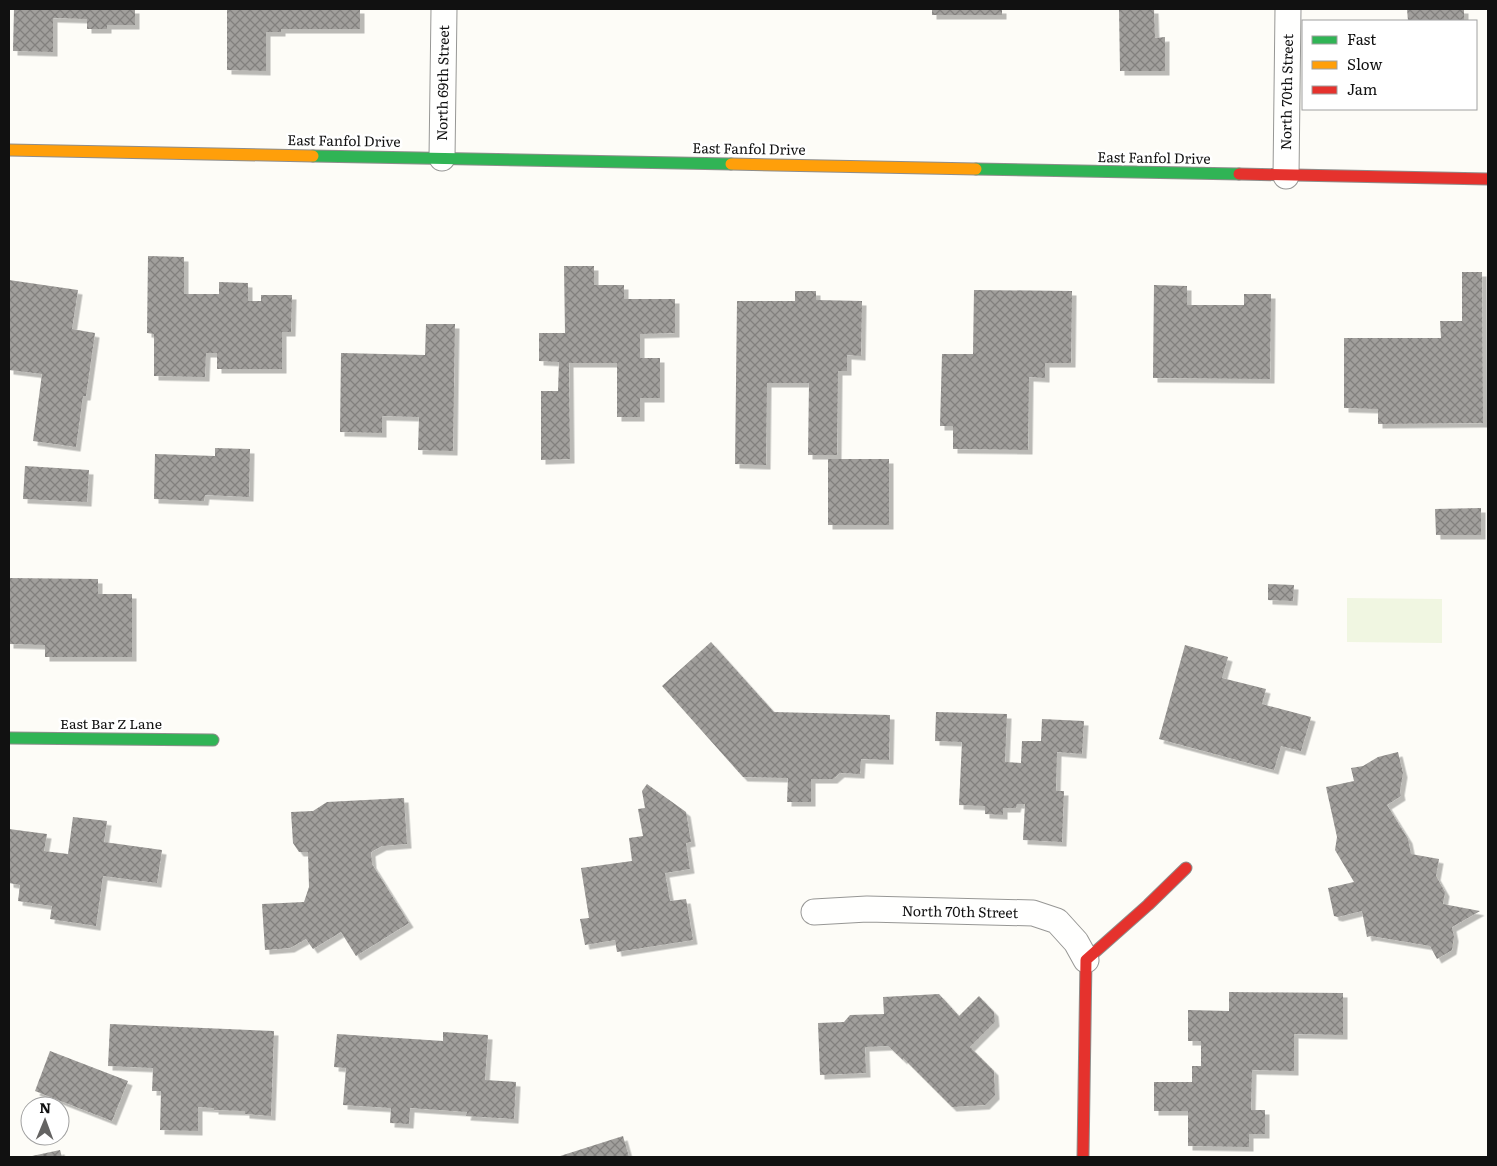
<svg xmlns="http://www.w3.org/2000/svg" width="1497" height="1166" viewBox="0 0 1497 1166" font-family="Literata,serif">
<defs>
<pattern id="building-cross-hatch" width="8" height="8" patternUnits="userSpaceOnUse" patternTransform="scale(1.25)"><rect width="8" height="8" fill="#a19f9c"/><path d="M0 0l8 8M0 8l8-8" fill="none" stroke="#82807e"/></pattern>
<filter id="shadow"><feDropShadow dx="4.5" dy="4.5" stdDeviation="0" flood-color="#0004"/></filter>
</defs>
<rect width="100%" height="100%" fill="#fdfcf7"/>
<path fill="#f0f6e1" d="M1347 598 1442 599V643L1347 642Z"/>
<path fill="url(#building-cross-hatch)" filter="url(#shadow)" d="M14 9H135V25H107V29H87V19L53 18V52L13 51Z
M227 9H360V29H281V32H266V71L227 70Z
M932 9H1002V15H932Z
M1119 9H1154L1155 38 1165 37V71H1120Z
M1407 9H1464V21H1408Z
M148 256 184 257V294H219V282L248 283V301H261V295H292L291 332H282V369H217V353H206L205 377 154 376V334L147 333Z
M564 266H594V285H624V299H675V333L640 334V358H660V398H640V417H617V363H569L570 459 541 460V391H558L559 362 539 361V333H565Z
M1462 272H1482L1483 423 1378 424V409L1344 408V338H1441L1440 321H1462Z
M9 280 78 290 72 329 95 333 86 396H83L76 447 33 441 42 374 9 370Z
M1154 285 1187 286V305H1244V294H1271L1270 379 1153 378Z
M974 290 1072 291 1071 363H1045V378L1029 377 1028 450 953 449V426H940L942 354H973Z
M795 291H816V300L862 301 861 356 847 355V371H838L837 455H808L809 383H767L766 465 735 464 737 301H795Z
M426 324H455L453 451 418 450 419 417 382 416V433L340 432 341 353 425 355Z
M215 448 250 449 249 497 205 495 204 501 154 499 155 454 215 456Z
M828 459H889V525H828Z
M25 466 89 470 87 502 23 499Z
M1481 508V535H1436L1435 509Z
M9 578 98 579V594H132V657H45V645L9 644Z
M1268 584 1294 585 1293 601 1268 600Z
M711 642 774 712 890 715 889 760 861 759 860 774 840 773 833 779H811V802H787L788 778 743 777 662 686Z
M1185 645 1228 657 1222 678 1266 689 1262 704 1311 717 1301 751 1281 746 1274 770 1159 739Z
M936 712 1007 714 1005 762 1021 763 1022 741H1041L1042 719 1084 721 1082 754 1057 752 1056 791H1064L1062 842 1023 840 1025 804H1017L1016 808H1003V815L985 814V806L959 805 962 742 935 741Z
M1398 752 1403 773 1400 791 1401 796 1387 805 1408 839 1411 854 1439 859 1436 876 1445 892 1443 904 1480 911 1452 927 1454 937 1452 950 1437 959 1430 946 1371 936 1367 937 1362 911 1338 917 1334 916 1328 888 1354 882 1335 850 1337 837 1326 787 1354 781 1351 768 1363 766 1378 757Z
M647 784 686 812 691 842 686 843 690 869 665 873 670 901 686 899 693 940 617 952 615 940 585 945 580 919 589 918 581 868 632 861 629 838 643 836 638 809 645 808 642 791Z
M404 798 407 844 382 846 371 852 372 864 409 923 356 956 341 932 313 949 306 939 290 948 265 950 262 904 304 902 309 887 308 852H299L293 843 291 812 313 811 327 802Z
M73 817 107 821 104 842 162 850 157 883 103 876 96 926 50 919 52 906 18 901 20 885 9 883V829L47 834 44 851 68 854Z
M1229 992 1343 993V1035L1294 1034V1071L1252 1070 1251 1110H1265V1134H1249V1147L1188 1146V1111H1154V1082H1192V1066H1201V1041H1188V1010L1229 1011Z
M939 994 959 1016 979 996 994 1012 995 1022 970 1047 994 1071 995 1095 985 1105 952 1107 903 1058V1060L888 1046 865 1047 866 1073 820 1075 818 1023 844 1022 850 1015 884 1014 883 997Z
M110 1024 274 1031 271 1116 245 1114V1111L214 1110V1108L198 1107V1131L160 1130 161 1091H152L153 1068 108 1066Z
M443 1032 488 1035 485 1080 516 1082 514 1119 466 1116 467 1112 410 1108 409 1124 390 1123 391 1108 343 1105 346 1068 334 1067 337 1034 443 1041Z
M50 1051 128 1081 112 1121 35 1091Z
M623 1136 629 1157H557Z
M60 1150 62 1157H32V1156Z"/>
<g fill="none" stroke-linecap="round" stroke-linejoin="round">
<g stroke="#979795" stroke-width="27">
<path id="street" d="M442 158 444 9
M1286 176 1288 9
M814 912 867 909 1033 913 1057 921 1076 942 1086 960"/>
</g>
<g stroke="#8e8d8b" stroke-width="13">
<path id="fast" d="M313 156 731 164
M976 169 1239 174
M9 738 213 740"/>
</g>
<g stroke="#8e8d8b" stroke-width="13">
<path id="slow" d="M9 150 313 156
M731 164 976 169"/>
</g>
<g stroke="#8e8d8b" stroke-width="13">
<path id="jam" d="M1239 174 1488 179
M1083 1157 1086 960 1148 905 1186 868"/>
</g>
<use href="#street" stroke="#fffffe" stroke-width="25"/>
<use href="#fast" stroke="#30b455" stroke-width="11"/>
<use href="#slow" stroke="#ff9f0a" stroke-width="11"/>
<use href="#jam" stroke="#e5322d" stroke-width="11"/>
</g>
<g text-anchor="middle" stroke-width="5" stroke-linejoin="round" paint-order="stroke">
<g font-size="14" fill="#111" stroke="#fff">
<text transform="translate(443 83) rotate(-89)" y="5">North 69th Street</text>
<text transform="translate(1287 92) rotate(-89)" y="5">North 70th Street</text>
<text transform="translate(344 141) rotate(1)" y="5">East Fanfol Drive</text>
<text transform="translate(749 149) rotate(1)" y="5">East Fanfol Drive</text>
<text transform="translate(1154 158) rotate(1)" y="5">East Fanfol Drive</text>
<text x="111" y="729">East Bar Z Lane</text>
<text transform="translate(960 912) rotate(1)" y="5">North 70th Street</text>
</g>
</g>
<rect width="1497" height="1166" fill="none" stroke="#111111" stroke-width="20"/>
<rect x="1302" y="20" width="175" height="90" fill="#ffffff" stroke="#a0a0a0"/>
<rect x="1312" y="36" width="25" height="8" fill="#30b455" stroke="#a0a0a0"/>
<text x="1347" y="45" font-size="15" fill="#111111">Fast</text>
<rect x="1312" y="61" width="25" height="8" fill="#ff9f0a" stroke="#a0a0a0"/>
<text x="1347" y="70" font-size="15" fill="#111111">Slow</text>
<rect x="1312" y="86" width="25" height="8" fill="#e5322d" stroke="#a0a0a0"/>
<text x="1347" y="95" font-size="15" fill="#111111">Jam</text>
<g transform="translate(45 1121) rotate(1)"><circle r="24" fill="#ffffff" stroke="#a0a0a0"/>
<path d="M0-4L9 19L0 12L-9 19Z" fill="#646362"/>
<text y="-8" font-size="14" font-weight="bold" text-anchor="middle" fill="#111111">N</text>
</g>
</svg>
